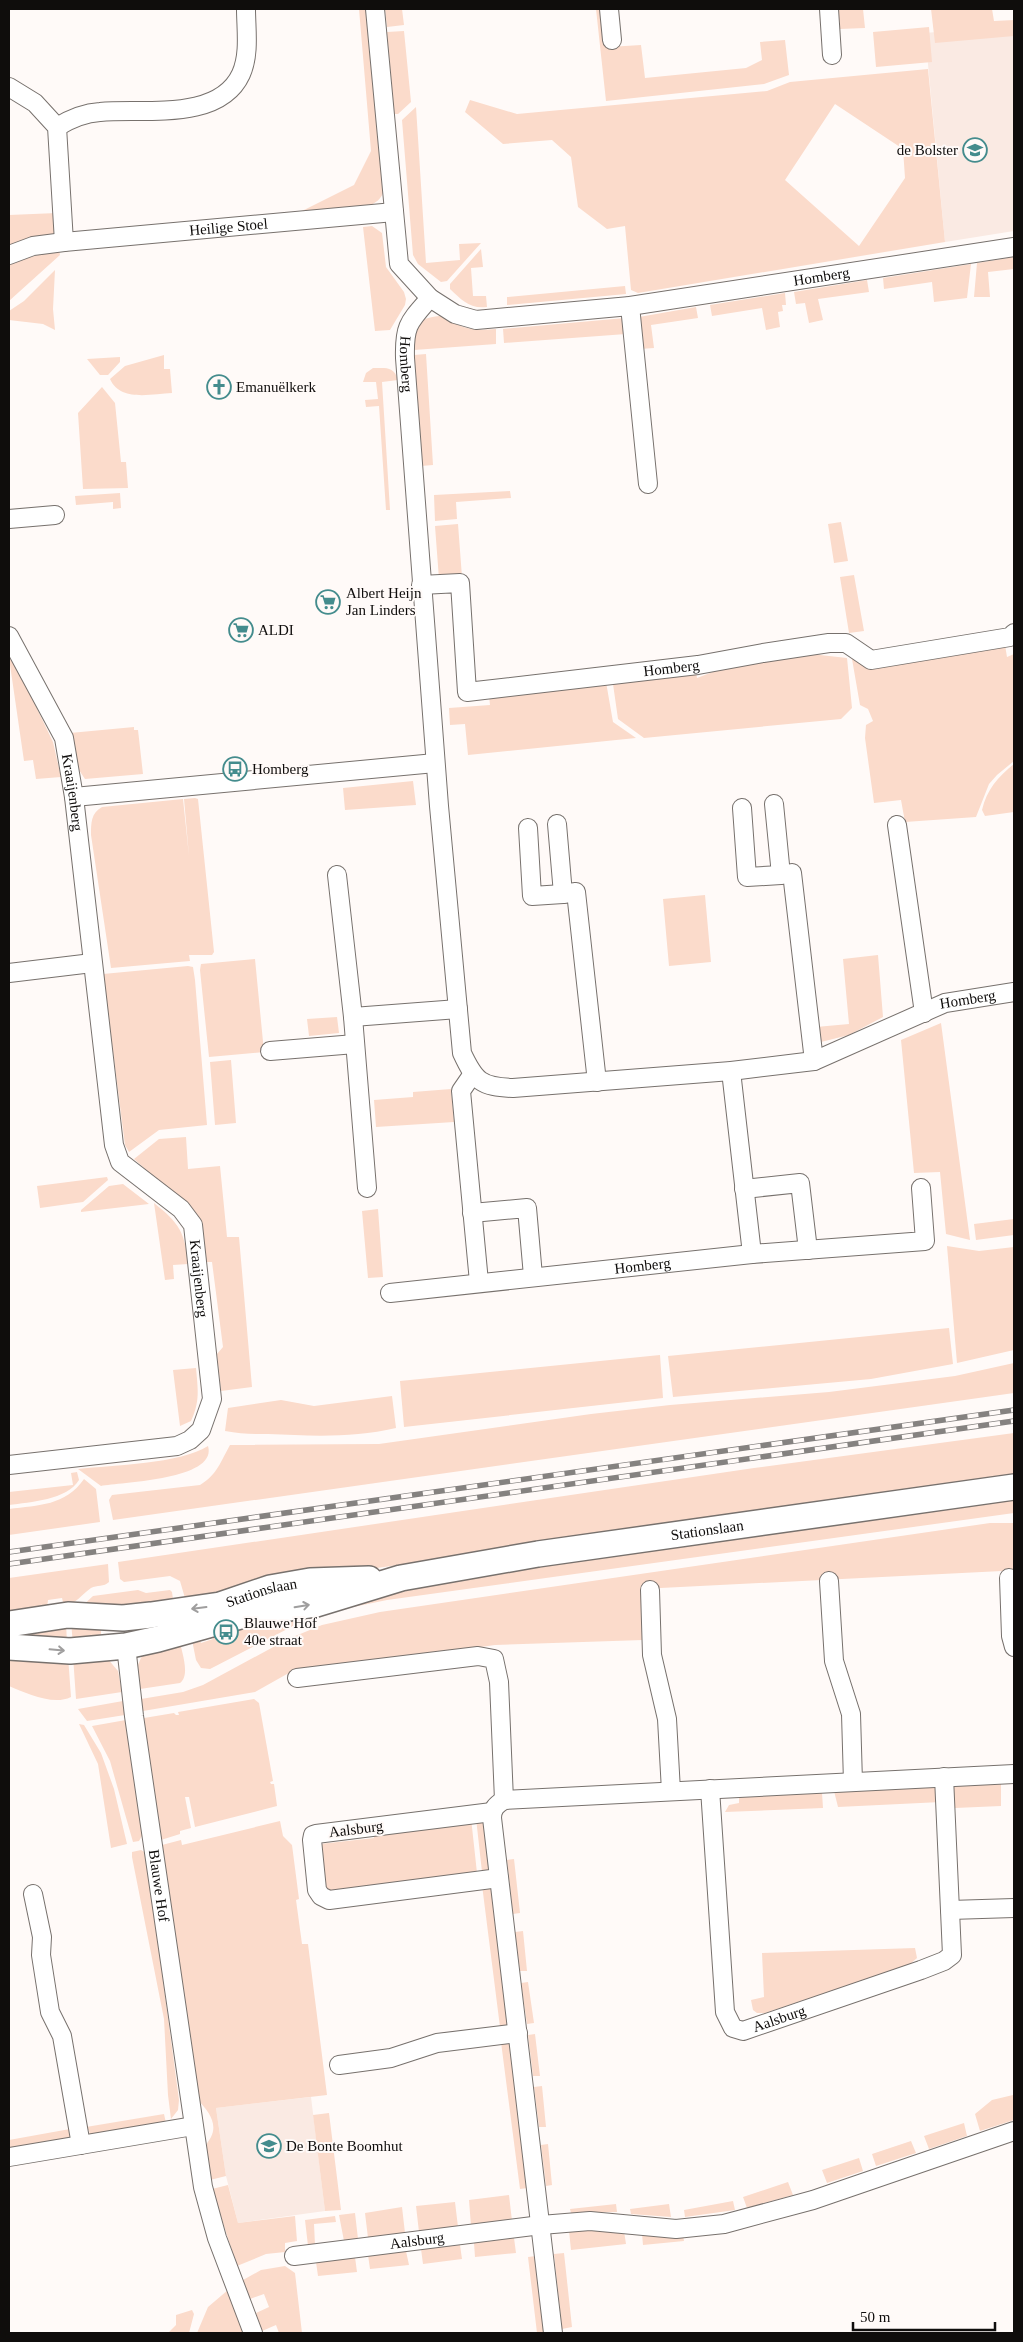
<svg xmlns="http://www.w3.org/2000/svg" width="1023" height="2342" viewBox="0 0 1023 2342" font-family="Georgia,serif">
<rect width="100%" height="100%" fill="#fffaf8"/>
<path fill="#faeae3" d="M1014 25V231L945 242 925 33Z
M311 2097 325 2211 238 2223 226 2176 216 2108Z"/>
<path fill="#fbdbcb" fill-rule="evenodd" d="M359 9H368L385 186C383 197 379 201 369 206L298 213 354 185 371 151Z
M385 9H402L404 25 387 27Z
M596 9H605L609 47 641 45 645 78 746 68 762 60 760 42 785 40 789 75 764 84 606 101Z
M838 9H863L865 28 840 29Z
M931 9H992L994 21 1014 20V36L935 43Z
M929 27 932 62 876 67 873 32Z
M404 31 411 102 398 114H394L387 32Z
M928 69 945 242 638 293 631 290 625 226 607 229 578 207 571 157 552 140 503 144 465 112 470 100 517 114 767 91 790 82ZM835 104 903 149 905 178 859 246 785 180Z
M416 107 426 263 460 260 459 244 481 243 447 281 441 282 418 264 413 255 402 120Z
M57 213 55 232 50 237 9 246V215Z
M372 226 382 233 386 267 404 292 406 299 405 305 390 330 375 331 363 227Z
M481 249 483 267 471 268 473 296H486L487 307C469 309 462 300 450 289V284Z
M59 250 60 255 9 301V262Z
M1014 257V269L988 272 990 297H974L977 263Z
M971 264 967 298 934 302 932 282 884 289 883 278Z
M55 270 53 309 55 330 43 324 9 320V311L24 301Z
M867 280 869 292 818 299 823 320 809 323 805 303 796 304 794 292Z
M625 286 626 294 507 305V297Z
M785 293 786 305H782L783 311 778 312 780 327 766 330 762 308 712 316 710 305Z
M696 307 698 318 651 325 654 348 640 349 639 317Z
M443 316C463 329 471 331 496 329V344L414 350C412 327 419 316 443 316Z
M625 318 626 334 504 343 503 329Z
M426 354 433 465 421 466 414 355Z
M164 355V369H170L172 393C151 394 120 402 110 379L125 366Z
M120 357V362L108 375H100L87 359Z
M373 368C386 368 394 366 398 380L382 382 390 510H386L379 406 366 407 365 400 378 399 376 382H363L366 373Z
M102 387 115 403 121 462H126L128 488 83 489 78 413Z
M510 491 511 498 456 502 457 519 435 521 434 495Z
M120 493 121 508 113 509V502L76 505 75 496Z
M841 522 848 561 834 563 828 524Z
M458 524 462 577 439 579 435 526Z
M854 575 864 631 849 633 840 577Z
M1005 645 1007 657 1014 654V761L997 775 989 784 976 817 905 822 901 800 874 803 865 738 866 725 873 721 868 709 860 705 852 659 866 663Z
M811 654 847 658 852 708 841 719 644 738 618 719 613 684 696 672 697 678 731 665Z
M9 658 17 667 53 742 61 777 36 779 33 760 24 761Z
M606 682 613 722 636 738 468 755 465 724 450 725 449 708 490 705 489 696Z
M134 727V730H138L143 774 85 779 79 770 70 733Z
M1014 764V812L985 816 982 810C987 789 998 777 1014 764Z
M413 781 416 805 345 810 343 788Z
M195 798 198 799 214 952 212 955H189L190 961 111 968 91 835C91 823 91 813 102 807L183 799 189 856 184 799Z
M705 895 711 962 669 966 663 899Z
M878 955 883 1017 849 1035 817 1043 816 1027 849 1024 843 959Z
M255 959 264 1052 209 1057 200 970 201 964Z
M188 966 193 967 195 980 207 1125 159 1130 129 1152 125 1145 103 974Z
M337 1017 339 1033 309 1036 307 1019Z
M941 1023 970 1240 946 1234 940 1172 914 1173 901 1040Z
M231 1060 236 1123 215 1125 210 1062Z
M451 1089 454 1122 376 1127 374 1100 413 1097V1092Z
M186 1137 188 1169 220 1166 227 1237H239L252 1387 221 1391 217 1354 223 1347 212 1262H205L189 1208 134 1159 159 1139Z
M107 1177 108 1180 83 1202 40 1208 37 1186Z
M123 1184 149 1204 81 1212V1210L109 1186Z
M154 1203C179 1223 185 1232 188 1264L173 1265 174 1279 165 1280Z
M378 1209 383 1277 368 1278 362 1211Z
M1014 1219V1235L976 1240 974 1224Z
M947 1246 979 1251 1014 1247V1350L957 1363Z
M949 1328 953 1364 871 1379 673 1397 668 1356Z
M660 1355 663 1398 404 1427 400 1381Z
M1014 1363V1393L113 1520 109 1500 112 1495 200 1485C217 1475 221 1461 230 1445L379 1444 591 1414 670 1405 829 1392 955 1376Z
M196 1368C198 1390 200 1401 191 1421L180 1426 173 1370Z
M392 1396 396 1428C353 1438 312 1436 268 1434 253 1434 240 1434 225 1431L228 1408 281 1400 314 1406Z
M1014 1433V1478L320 1576 187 1605 180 1581 170 1576 124 1582 120 1579 118 1562 754 1468Z
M208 1446C218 1480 122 1482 101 1486L78 1469C114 1465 179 1464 208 1446Z
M77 1472 79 1480C67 1500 30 1502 9 1505V1492L73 1485 71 1473Z
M84 1479 96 1489 100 1522 9 1535V1509C39 1505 65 1506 84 1479Z
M1014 1498V1513L387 1600 329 1612 297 1624 210 1669 201 1668 196 1660 192 1640 199 1638 201 1643 213 1639 212 1635 352 1602 530 1566Z
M990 1523H1014V1574L1002 1571 641 1589 643 1640 495 1645 287 1674 255 1692 143 1711 141 1699 183 1692 203 1685 288 1639 322 1625 380 1612Z
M108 1564 109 1582C104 1587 97 1585 91 1588 81 1595 76 1604 64 1606L62 1598 48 1600 47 1608 9 1620V1578Z
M138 1590 146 1593 170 1590 172 1592 174 1607 78 1610 93 1596Z
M66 1621 67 1645 21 1642 9 1629Z
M71 1621 101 1628V1637L73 1645Z
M179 1638C181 1650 191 1675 180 1683L140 1689 138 1665 143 1653Z
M9 1653 68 1656 71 1697C53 1706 26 1693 9 1686Z
M73 1656 107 1658 118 1671 122 1692 76 1699Z
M254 1699 259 1703 273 1781 270 1782 271 1784H274L277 1806 195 1827 189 1797H185L191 1828 180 1831V1834L161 1840 144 1718 174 1713 176 1715H179L178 1712Z
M123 1701 125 1715 87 1721 78 1709Z
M126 1720 143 1834 139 1841 133 1842 110 1761 92 1726Z
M79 1724 84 1725 101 1753 114 1789 127 1844 111 1848 98 1764Z
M1001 1784V1806L955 1808 953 1786Z
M940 1787 941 1802 838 1807 834 1791Z
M822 1793 823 1808 725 1812 729 1805 739 1803V1796Z
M484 1817 490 1871 482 1872 476 1818Z
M471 1818 477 1873 326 1891 320 1844 374 1838 373 1830Z
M280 1821 283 1836 292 1845 299 1899 296 1900 302 1944H308L327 2095 216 2108 226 2176 210 2180C209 2170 205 2158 206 2148 206 2143 209 2141 211 2137 218 2123 208 2111 199 2101L162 1845 181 1840 182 1845Z
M141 1850 146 1853 179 2100 178 2110 171 2119 168 2095 164 2019 132 1857V1852Z
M514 1859 520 1913 513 1914 507 1860Z
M482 1885H491L509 2027H500Z
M523 1931 527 1971H520L515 1932Z
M915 1948 917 1958 909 1965 765 2013H757L753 2010 751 2000 764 1997 762 1953Z
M528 1982 534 2023 527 2024 521 1983Z
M535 2034 540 2076H533L528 2035Z
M510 2041 528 2188 520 2189 501 2042Z
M542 2086 546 2127H539L534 2087Z
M1013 2095 1014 2120 980 2131 975 2114 992 2100Z
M329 2113 341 2210 325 2211 313 2115Z
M164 2114 166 2123 90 2136 89 2130H86V2127Z
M964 2123 967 2136 929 2149 924 2136Z
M70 2129 72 2138 9 2149V2140Z
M911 2141 916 2153 876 2166 872 2154Z
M548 2144 552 2185 546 2186 541 2145Z
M859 2158 863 2171 827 2183 822 2170Z
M788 2182 793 2195 747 2208 743 2197Z
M228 2185 238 2223 295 2216 297 2241 285 2243V2252L266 2254 237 2266 212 2189Z
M509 2195 512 2221 471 2226 469 2200Z
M733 2201 735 2210 685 2217 684 2210Z
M455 2202 458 2227 419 2232 416 2206Z
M616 2204 617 2212 571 2213 570 2209Z
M669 2204 671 2217 631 2214 630 2209Z
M402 2207 405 2233 368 2238 365 2213Z
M355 2213 358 2239 344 2241 339 2215Z
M335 2216 336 2222 314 2224 315 2245 308 2246 305 2220Z
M603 2230 624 2231 626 2244 571 2250 569 2231Z
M642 2234 683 2235 684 2241 643 2245Z
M514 2238 516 2253 475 2257 474 2243Z
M460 2245 462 2259 423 2264 421 2249Z
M406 2251 409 2265 370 2269 368 2255Z
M564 2253 572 2327 562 2329 554 2254Z
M536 2256 546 2333H537L528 2257Z
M355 2257 357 2272 318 2276 316 2262Z
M285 2266 295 2273 302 2333H279L276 2325 262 2331 256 2313 269 2307 264 2294 250 2299 243 2280 261 2270Z
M228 2290 245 2333H197L208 2307Z
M192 2310 194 2314 189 2333H168L176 2325V2315Z"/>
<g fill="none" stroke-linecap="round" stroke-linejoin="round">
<g stroke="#77716d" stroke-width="20">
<g id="street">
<path id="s1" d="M375 9 399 264 430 298 455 314 476 320 630 306 1014 247"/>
<path d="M609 9 612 40"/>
<path d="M829 9 832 55"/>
<path d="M9 87 35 103 57 127 64 242"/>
<path d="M57 127C70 119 84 113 100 112 143 108 219 122 241 74 250 54 246 29 246 9"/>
<path id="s2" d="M9 255 33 246 64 242 394 212"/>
<path id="s3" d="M430 298C409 322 404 325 405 358L439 806 462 1053C475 1081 481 1087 513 1088L731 1071 814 1061 945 1003 1014 992"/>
<path d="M630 306 648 484"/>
<path d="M9 519 55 515"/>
<path id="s4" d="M421 585 460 583 467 692 698 665 763 653 829 643H846L871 660 1010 637 1014 633"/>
<path id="s5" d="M9 636 64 738 74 797 114 1145 120 1162 181 1209 193 1225 212 1399 201 1430 190 1440 177 1446 9 1465"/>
<path d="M74 797 435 763"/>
<path d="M774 804 781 875 792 873 814 1061"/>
<path d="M742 808 747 877 781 875"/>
<path d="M557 824 563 894 576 892 597 1082"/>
<path d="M897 825 924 1013"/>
<path d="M528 828 532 896 563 894"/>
<path d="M337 875 353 1017 458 1009"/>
<path d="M9 973 92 963"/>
<path d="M353 1017 367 1188"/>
<path d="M270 1051 355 1044"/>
<path d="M731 1071 752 1254"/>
<path d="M472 1075 461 1091 479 1282"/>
<path d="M744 1189 800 1183 808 1250"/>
<path d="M472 1213 527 1208 533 1276"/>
<path id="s6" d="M390 1293 752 1254 925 1241 921 1188"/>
<path d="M1009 1578 1011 1636 1014 1647"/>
<path d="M829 1581 834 1661 851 1714 853 1782"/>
<path d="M650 1590 652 1655 667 1719 671 1791"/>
<path id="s7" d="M126 1646 134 1716 203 2187 217 2238 253 2333"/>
<path d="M297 1678 478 1656 494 1659 499 1682 504 1800"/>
<path id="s8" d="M710 1789 725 2012 733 2028 743 2031 921 1970 944 1961 952 1955 944 1777"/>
<path d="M492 1812 316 1834 313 1835 312 1840 317 1890 321 1896 329 1900 499 1878"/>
<path d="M33 1894 42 1937 41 1955 50 2012 62 2036 81 2145"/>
<path d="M950 1910 1014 1908"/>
<path d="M339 2065 391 2058 437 2043 518 2033"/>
<path d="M9 2157 193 2126"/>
<path id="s9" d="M294 2256 541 2225 590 2221 676 2229 724 2224 813 2200 1014 2131"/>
<path d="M553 2333 492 1818C492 1809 496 1805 504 1800L1014 1774"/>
</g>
</g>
<g stroke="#77716d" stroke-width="28">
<g id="secondary">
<path id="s10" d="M9 1624 68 1615 123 1618 151 1615 220 1605 270 1588 310 1581 369 1579"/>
<path id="s11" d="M9 1647 70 1651 126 1646 158 1639 244 1615 316 1604 401 1578 538 1554 1014 1487"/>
</g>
</g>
<use href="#street" stroke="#fff" stroke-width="18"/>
<use href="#secondary" stroke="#fff" stroke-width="25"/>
<g stroke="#858280" stroke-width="5.5">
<path id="rail" d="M9 1552 1014 1410
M9 1564 1014 1421"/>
</g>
<use href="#rail" stroke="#fffaf8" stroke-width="4" stroke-dasharray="11" stroke-linecap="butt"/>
</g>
<defs><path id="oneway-shaft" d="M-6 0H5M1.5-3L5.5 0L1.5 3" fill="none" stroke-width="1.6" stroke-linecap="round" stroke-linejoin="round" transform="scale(1.25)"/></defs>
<g stroke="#9f9e9e">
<use href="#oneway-shaft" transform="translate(302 1606) rotate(-9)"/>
<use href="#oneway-shaft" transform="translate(199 1608) rotate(173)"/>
<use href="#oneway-shaft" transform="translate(57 1650) rotate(5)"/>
</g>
<defs>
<g id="school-ring" transform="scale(1.25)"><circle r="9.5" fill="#fffaf8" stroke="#448c8d" stroke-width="1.5"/><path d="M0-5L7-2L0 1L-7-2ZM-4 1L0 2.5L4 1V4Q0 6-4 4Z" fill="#448c8d"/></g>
<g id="church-ring" transform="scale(1.25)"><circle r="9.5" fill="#fffaf8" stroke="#448c8d" stroke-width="1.5"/><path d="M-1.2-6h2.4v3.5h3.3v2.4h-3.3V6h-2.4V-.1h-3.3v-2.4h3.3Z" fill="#448c8d"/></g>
<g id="supermarket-ring" transform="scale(1.25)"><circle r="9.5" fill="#fffaf8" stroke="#448c8d" stroke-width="1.5"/><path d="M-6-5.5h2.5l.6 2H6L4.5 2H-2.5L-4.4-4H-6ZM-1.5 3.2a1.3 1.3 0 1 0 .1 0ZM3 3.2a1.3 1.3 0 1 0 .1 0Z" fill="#448c8d"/></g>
<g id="bus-ring" transform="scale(1.25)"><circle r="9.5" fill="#fffaf8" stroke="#448c8d" stroke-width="1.5"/><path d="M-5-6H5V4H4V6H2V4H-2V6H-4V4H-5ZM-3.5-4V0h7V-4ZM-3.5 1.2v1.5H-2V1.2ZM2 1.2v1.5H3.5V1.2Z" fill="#448c8d"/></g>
</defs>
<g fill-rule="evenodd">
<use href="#school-ring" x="975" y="150"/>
<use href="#church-ring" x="219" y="387"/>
<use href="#supermarket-ring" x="328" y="602"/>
<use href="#supermarket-ring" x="241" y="630"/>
<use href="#bus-ring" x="235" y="769"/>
<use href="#bus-ring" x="226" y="1632"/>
<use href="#school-ring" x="269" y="2146"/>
</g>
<g text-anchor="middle" stroke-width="4" stroke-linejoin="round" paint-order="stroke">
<g font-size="15" fill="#0f0d0c" stroke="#fffaf8" text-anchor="start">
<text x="958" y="155" text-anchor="end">de Bolster</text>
<text x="236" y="392">Emanuëlkerk</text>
<text x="346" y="598">Albert Heijn<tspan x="346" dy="17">Jan Linders</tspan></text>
<text x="258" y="635">ALDI</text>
<text x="252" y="774">Homberg</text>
<text x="244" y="1628">Blauwe Hof<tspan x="244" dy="17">40e straat</tspan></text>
<text x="286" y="2151">De Bonte Boomhut</text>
</g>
<g font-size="15" fill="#0f0d0c" stroke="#fffaf8">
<text dy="5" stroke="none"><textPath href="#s2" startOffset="222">Heilige Stoel</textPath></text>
<text dy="5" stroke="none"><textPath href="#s1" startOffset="702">Homberg</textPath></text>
<text dy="5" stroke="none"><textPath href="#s3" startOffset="74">Homberg</textPath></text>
<text dy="5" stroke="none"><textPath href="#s4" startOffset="354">Homberg</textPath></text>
<text dy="5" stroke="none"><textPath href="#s5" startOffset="171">Kraaijenberg</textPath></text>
<text dy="5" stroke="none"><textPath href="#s3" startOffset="1301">Homberg</textPath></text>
<text dy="5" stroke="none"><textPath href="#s6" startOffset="254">Homberg</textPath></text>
<text dy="5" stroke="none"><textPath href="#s5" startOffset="695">Kraaijenberg</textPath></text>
<text dy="5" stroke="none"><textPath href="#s11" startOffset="711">Stationslaan</textPath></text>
<text dy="5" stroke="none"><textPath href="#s10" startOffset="256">Stationslaan</textPath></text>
<text transform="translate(356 1829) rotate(-7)" y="5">Aalsburg</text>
<text dy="5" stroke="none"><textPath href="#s7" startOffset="242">Blauwe Hof</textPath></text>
<text dy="5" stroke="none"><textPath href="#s8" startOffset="290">Aalsburg</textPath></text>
<text dy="5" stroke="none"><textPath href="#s9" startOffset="124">Aalsburg</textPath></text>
</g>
</g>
<rect width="1023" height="2342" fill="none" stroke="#0f0d0c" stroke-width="20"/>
<path d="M853 2322v8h142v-8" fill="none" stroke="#0f0d0c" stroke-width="2.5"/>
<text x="860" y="2322" font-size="15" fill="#0f0d0c" stroke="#fffaf8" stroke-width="4" paint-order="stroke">50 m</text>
</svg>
